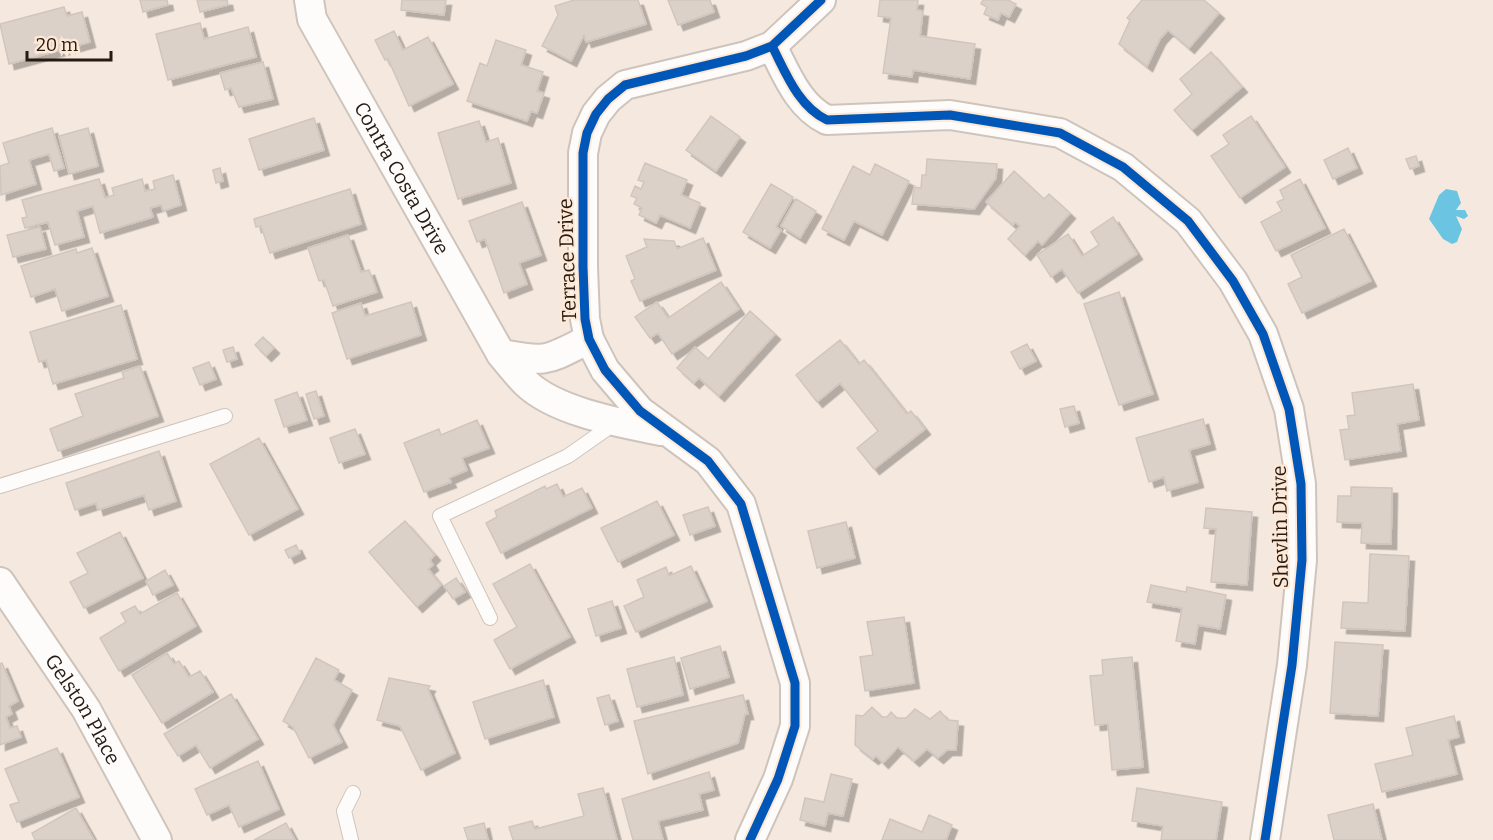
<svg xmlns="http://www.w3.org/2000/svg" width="1493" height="840" viewBox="0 0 1493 840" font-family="Bitter,serif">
<defs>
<filter id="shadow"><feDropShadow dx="5.5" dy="5.5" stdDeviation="0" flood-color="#0004"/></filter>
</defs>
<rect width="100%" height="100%" fill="#f5e9df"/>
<path fill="#6bc5e2" d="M1446 189 1457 191 1461 203 1456 210H1465L1468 216 1464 219 1456 216 1462 229 1457 242 1452 244 1443 239 1429 219 1439 195Z"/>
<path fill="#dcd1c9" stroke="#d1c6be" stroke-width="1.5" filter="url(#shadow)" d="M140 0H167L168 5 143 12Z
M197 0H227L228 5 200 12Z
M402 0H446L444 15 401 10Z
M574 0H638L646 24 586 42 584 35 571 61 542 46 558 15 555 6Z
M668 0H710L714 12 678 25Z
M880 0H918L917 10 923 11 920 36 975 44 970 79 913 70 912 77 883 73 891 18 878 16Z
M983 0H1008L1016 4 1009 17 1001 13 998 20 984 14 987 7 981 4Z
M1142 0H1204L1219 13 1189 48 1168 30 1160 39 1147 66 1119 44 1130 20 1127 18Z
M64 7 67 16 82 12 90 42 9 64 0 24Z
M200 23 204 39 248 27 256 57 168 80 156 34Z
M394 31 403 50 428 37 453 84 409 106 388 59 385 60 375 40Z
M496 40 526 50 521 65 543 72 537 91 544 93 537 113 531 111 527 121 467 101 480 63 487 66Z
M1211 52 1242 87 1192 130 1174 110 1192 94 1180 79Z
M263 62 273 99 239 107 231 88 225 90 220 73Z
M711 116 740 137 716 171 686 150Z
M1251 116 1285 167 1240 198 1211 156 1229 144 1223 135Z
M314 118 324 150 259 170 249 139Z
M479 121 486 142 498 138 511 183 458 199 438 133Z
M52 128 64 168 54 171 49 154 29 160 36 184 1 195 0 166 9 163 3 143Z
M88 128 98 166 69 174 59 136Z
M1348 148 1357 168 1333 179 1324 160Z
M1416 156 1419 166 1410 169 1406 159Z
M927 159 997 164 996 178 974 209 912 204 914 187 921 188 922 175H926Z
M645 163 687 180 681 195 700 203 690 228 660 215 656 223 639 215 642 208 634 204 637 198 631 196 635 186 641 189 644 182 638 180Z
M875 164 909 181 882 235 854 221 844 240 822 229 853 166 870 175Z
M220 168 223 181 216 183 213 170Z
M1014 171 1044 199 1049 194 1070 213 1042 245 1038 241 1025 255 1008 239 1020 226 1015 222 1013 225 986 202Z
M173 175 181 205 163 211 161 205 150 208 153 217 100 233 93 206 77 211 84 237 55 245 48 222 25 228 22 218 27 217 22 200 99 179 105 198 114 195 112 188 142 179 145 191 155 189 153 181Z
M1300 179 1325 228 1276 251 1261 222 1282 211 1277 202 1284 199 1280 190Z
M771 184 793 197 776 227 781 230 770 248 743 232Z
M350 189 361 224 270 253 261 226 256 227 254 219Z
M796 199 816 211 800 238 781 226Z
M522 202 541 255 519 263 527 284 504 293 485 239 477 242 469 221Z
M1113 217 1137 254 1078 293 1062 269 1051 277 1037 255 1068 234 1082 256 1099 245 1091 232Z
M40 227 46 249 13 257 7 235Z
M1344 229 1371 281 1302 313 1288 284 1302 277 1291 255Z
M348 235 361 272 369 270 377 292 333 306 324 280 319 281 308 248Z
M703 238 716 270 640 301 631 281 635 279 626 256 647 247 644 239 674 241 677 249Z
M92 248 108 296 62 311 55 289 31 297 21 266 76 249 77 253Z
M721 282 739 309 672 354 658 333 650 338 635 317 657 302 668 318Z
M1119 292 1153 394 1119 405 1084 304Z
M411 302 421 335 347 359 332 313 361 303 365 316Z
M121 305 137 359 53 384 46 360 39 362 30 332Z
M750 311 775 334 719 396 699 378 694 383 677 368 695 347 708 359Z
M263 337 274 348 266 356 255 345Z
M840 340 859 364 864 360 907 414 911 411 925 429 874 469 857 448 878 431 840 383 817 402 796 375Z
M1027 344 1036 361 1020 369 1011 352Z
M233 347 237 359 227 362 223 350Z
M209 362 216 379 200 385 193 368Z
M140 366 158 416 58 451 50 429 83 416 75 394 124 378 122 372Z
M1413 384 1419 420 1397 424 1401 451 1345 460 1340 430 1349 429 1347 416 1355 415 1352 393Z
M316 391 324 416 314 419 306 394Z
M297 392 307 420 284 427 275 400Z
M1074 406 1079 423 1065 427 1060 409Z
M1203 419 1210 444 1189 450 1198 482 1167 491 1164 477 1149 482 1136 438Z
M477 420 489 448 462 458 467 470 449 478 451 482 424 492 404 443 439 429 441 435Z
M355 429 365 454 339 463 330 438Z
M259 438 298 509 249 535 210 464Z
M159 451 176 501 149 510 144 495 98 510 96 503 75 510 66 483Z
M557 484 563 497 582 488 592 508 501 553 486 523 497 517 495 511 545 486 546 489Z
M1351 487 1392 488 1391 544 1361 543 1362 523 1337 522 1338 496H1351Z
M657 501 674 535 618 562 601 528Z
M708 507 715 526 690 535 683 515Z
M1206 508 1252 512 1247 585 1211 582 1216 529 1204 528Z
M405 521 435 555 430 560 433 565 428 569 441 585 417 607 369 552Z
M846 522 855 558 817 568 808 531Z
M120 532 143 578 84 608 70 582 88 573 77 553Z
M296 545 300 553 289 558 285 550Z
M1370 554 1409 556 1405 631 1341 628 1343 602 1368 603Z
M530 564 570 637 510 669 494 640 517 627 493 584Z
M691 566 707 601 636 632 624 606 644 597 637 580 666 567 669 576Z
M165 570 173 585 153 595 146 581Z
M456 578 465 592 453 599 444 586Z
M1151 585 1186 592 1187 587 1226 595 1220 629 1198 625 1195 644 1176 641 1182 608 1147 602Z
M177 593 196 626 119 671 100 638 126 622 121 613 135 606 140 614Z
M612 601 621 628 596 636 588 609Z
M904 617 914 683 865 691 860 657 873 655 867 622Z
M1335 642 1383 645 1378 716 1330 713Z
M720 646 729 677 690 689 681 658Z
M167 653 174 664 179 661 189 677 200 671 213 692 162 723 132 675Z
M674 657 683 695 637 707 627 669Z
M1132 657 1143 767 1112 770 1108 724 1095 725 1090 676 1103 675 1102 660Z
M316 658 339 670 334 680 352 690 333 725 342 742 309 758 293 727 283 721Z
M2 663 18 701 9 706 12 714 6 717 10 728 17 726 21 737 0 745V664Z
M389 678 430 686 428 689 455 753 421 770 400 726 377 720Z
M543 680 554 717 485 739 473 702Z
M231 694 258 739 210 768 196 745 178 756 164 734Z
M609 695 618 721 605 725 597 698Z
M743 695 748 714H745L738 743 648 774 634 721Z
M872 707 882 717H887L891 712 897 718H906L915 709 930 719 940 711 948 720 958 721 956 750H947L938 758 927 749 914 761 898 747 883 763 876 756 873 759 855 745 856 715 863 716Z
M1454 716 1459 737 1448 740 1457 774 1382 792 1375 764 1413 755 1406 728Z
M57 748 79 797 17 822 10 805 19 802 5 769Z
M258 761 279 809 239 827 229 805 207 815 195 789Z
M709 772 714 790 699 794 703 810 658 821 663 840H633L622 799Z
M831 774 852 779 843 816 828 813 825 826 800 820 805 798 824 802Z
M603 788 617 840H513L509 827 532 821 535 829 584 816 578 794Z
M1137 788 1222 802 1216 840H1161L1163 826 1132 821Z
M1373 804 1382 840H1334L1328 815Z
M76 808 94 840H35L32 833Z
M929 815 952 825 946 840H882L890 819 922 832Z
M286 823 295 840H254Z
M484 823 488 840H468L464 828Z"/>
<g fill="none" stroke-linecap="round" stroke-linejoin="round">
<g stroke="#cec4bc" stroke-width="16">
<path id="lane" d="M0 486 225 416
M490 618 440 516 568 456 615 423
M351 840 344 811 353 793"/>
</g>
<g stroke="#cec4bc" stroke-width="32">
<g id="street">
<path id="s1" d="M309 0 312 19 501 354C509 364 517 374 526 383 556 412 621 423 661 431"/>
<path d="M772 46C786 73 798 106 827 120L950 115 1060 133 1123 167 1188 221 1233 281 1263 334 1289 409 1301 484 1302 560 1292 665 1265 840"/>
<path d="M501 354C549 363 547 360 589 339"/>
<path id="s2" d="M0 582 86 709 157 840"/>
<path d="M750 840 778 779 795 726V683L741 504 708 461 640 411 605 370 589 339 585 319 583 267V153L587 133 596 114 608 99 625 85 746 56 772 46 821 0"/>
</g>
</g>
<use href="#lane" stroke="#fefcfa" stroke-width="14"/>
<use href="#street" stroke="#fefcfa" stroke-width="28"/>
<g stroke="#fee8d6" stroke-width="13">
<path id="cycleway" d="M772 46C786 73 798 106 827 120L950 115 1060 133 1123 167 1188 221 1233 281 1263 334 1289 409 1301 484 1302 560 1292 665 1265 840
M750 840 778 779 795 726V683L741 504 708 461 640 411 605 370 589 339 585 319 583 267V153L587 133 596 114 608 99 625 85 746 56 772 46 821 0"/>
</g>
<use href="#cycleway" stroke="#0057b8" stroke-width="9"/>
</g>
<g text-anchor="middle" stroke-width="4.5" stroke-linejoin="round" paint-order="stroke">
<g font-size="20" fill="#251b13" stroke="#fee8d6">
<text dy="7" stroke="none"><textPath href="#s1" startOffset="202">Contra Costa Drive</textPath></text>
<text transform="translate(567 260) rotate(-92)" y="7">Terrace Drive</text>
<text transform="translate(1280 527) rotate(-91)" y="7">Shevlin Drive</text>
<text dy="7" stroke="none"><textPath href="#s2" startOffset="152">Gelston Place</textPath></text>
</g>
</g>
<path d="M27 51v9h84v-9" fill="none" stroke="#251b13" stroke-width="3"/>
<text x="36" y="51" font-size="18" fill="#251b13" stroke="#fee8d6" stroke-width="4.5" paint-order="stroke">20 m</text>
</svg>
